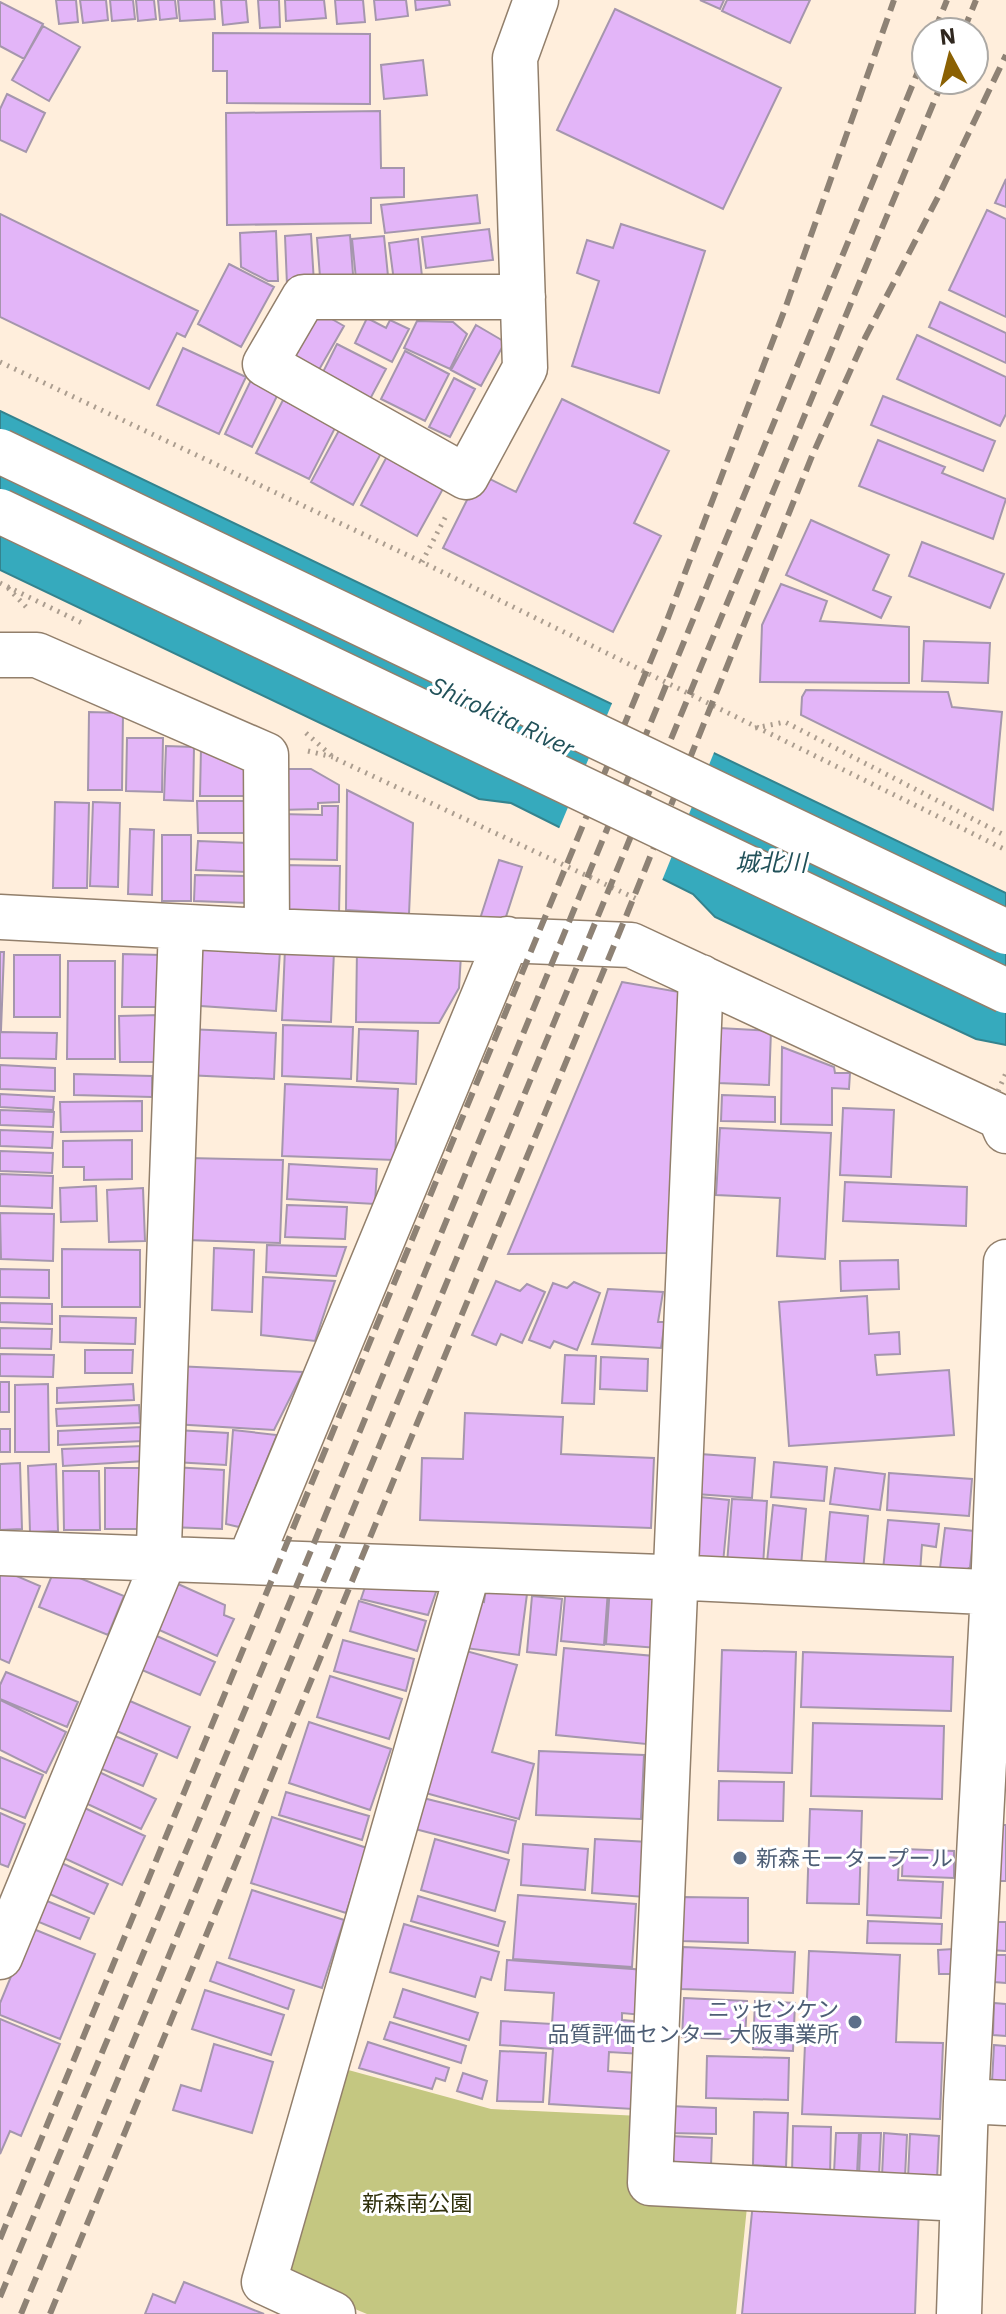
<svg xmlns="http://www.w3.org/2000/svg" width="1006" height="2314" viewBox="0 0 1006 2314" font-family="'IBM Plex Sans','Noto Sans JP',sans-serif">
<rect width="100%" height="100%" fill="#ffeedc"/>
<path fill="#c4c781" d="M341 2068 491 2109 641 2116 639 2194 666 2207H747L736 2314H367L292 2283 285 2265Z"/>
<path fill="#36aabd" stroke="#34838e" stroke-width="2" d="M0 411 1006 893V1045L976 1039 715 917 693 894 511 803 479 799 0 570Z"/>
<path fill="#ffeedc" d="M613 701 715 750 661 883 558 831Z"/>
<path fill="#e3b5f8" stroke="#a596ad" stroke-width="2" d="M56 0H76L78 22 59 24Z
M80 0H106L108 20 83 23Z
M110 0H133L135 19 112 21Z
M136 0H154L156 19 138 21Z
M158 0H175L177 18 160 20Z
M178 0H214L215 19 180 21Z
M221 0H246L248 22 223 25Z
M258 0H279L280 27 260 28Z
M285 0H324L326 18 286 21Z
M335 0H363L365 22 337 24Z
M374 0H406L408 16 376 20Z
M415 0H449L450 5 416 10Z
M700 0H724L720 9Z
M727 0H810L790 43 722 11Z
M0 2 43 24 24 59 0 46Z
M615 9 781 88 723 209 557 130Z
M43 26 80 47 49 101 12 80Z
M213 33 370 34V104L227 103V71H213Z
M423 60 427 95 384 99 381 65Z
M7 94 45 113 26 152 0 140V109Z
M380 111 381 168H404V197L371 198V223L227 225 226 113Z
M1006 179V207L995 203Z
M477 195 480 223 385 233 381 205Z
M987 210 1006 219V317L949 290Z
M0 214 198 311 185 337 177 333 149 389 0 317Z
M621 224 705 251 659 393 572 366 599 281 577 273 587 240 613 248Z
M489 229 493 260 426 268 422 237Z
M276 231 278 281H268L241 267 240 233Z
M311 234 314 283 287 285 285 236Z
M350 235 354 287 321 290 317 238Z
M384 236 389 286 357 289 352 239Z
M418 239 423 286 395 289 389 243Z
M229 264 274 287 241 347 198 324Z
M940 302 1006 333V363L929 327Z
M316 310 344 326 316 375 288 360Z
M367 318 386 328 390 320 409 329 392 362 355 343Z
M417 321 453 322 467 334 450 369 404 348Z
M476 325 505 342 481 386 451 370Z
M917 335 1006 377V414L1000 426 897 379Z
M337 344 386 369 369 401 321 376Z
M183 348 246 377 219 434 157 405Z
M405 351 449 374 425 421 381 399Z
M252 378 279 392 252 447 225 434Z
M454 378 475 389 450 437 429 427Z
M883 396 995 441 983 471 871 425Z
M562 399 669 451 634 523 661 536 613 632 443 548 480 474 516 492Z
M283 400 336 426 309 479 256 453Z
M343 423 385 446 353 505 311 482Z
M878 440 945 467 942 473 1006 499 993 539 859 486Z
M393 445 450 476 417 536 361 505Z
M811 520 889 555 873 590 891 597 881 618 786 575Z
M922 542 1004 574 990 608 909 576Z
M781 584 827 601 820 621 909 627V683L760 682 762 625Z
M924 641 990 643 988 683 922 681Z
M806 690 948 692 952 707 1002 712 993 810 801 715 802 697Z
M89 712 123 713 122 790H88Z
M127 738H163L162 792 126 791Z
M166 746 194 747 193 801 164 800Z
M201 747 247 766 246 796H200Z
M279 769H311L339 785V802L318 803V809L279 810Z
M347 790 413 823 409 914 346 910Z
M197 801H245V833H198Z
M55 802 89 803 87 888H53Z
M93 802 120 803 118 887 90 886Z
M322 806H338L337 860 280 859 281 814 322 815Z
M130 829 154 830 152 895 128 894Z
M162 835H191V901H162Z
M198 841 248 843 247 872 196 870Z
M499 860 522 867 502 929 479 922Z
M281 865 340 866 339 914 280 913Z
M195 875 248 876V903L194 901Z
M190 945 280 951 276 1011 186 1005Z
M285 948 334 951 331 1022 282 1020Z
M357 949 461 955 459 988 439 1023 356 1022Z
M0 952H4L1 1030H0Z
M123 954 160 955V1007H122Z
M14 955H60V1017H14Z
M68 961H115V1059H67Z
M622 982 679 992 669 1253 508 1254Z
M159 1015V1062H120L119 1016Z
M283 1025 353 1027 351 1079 282 1076Z
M719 1028 771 1031 769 1085 717 1083Z
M187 1029 276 1033 274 1079 185 1075Z
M359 1029 418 1031 416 1084 357 1081Z
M0 1032 57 1033 56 1059 0 1058Z
M782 1047 834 1067 835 1073H850L849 1089 832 1088V1125L781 1124Z
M0 1065 55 1068V1091L0 1089Z
M74 1074 152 1076V1097L74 1095Z
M285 1084 398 1089 395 1160 282 1156Z
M0 1094 54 1097 53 1110 0 1107Z
M722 1095 775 1097V1122L721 1121Z
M142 1101V1131L61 1132 60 1102Z
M843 1108 894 1110 891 1177 840 1175Z
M0 1110 54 1112 53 1127 0 1125Z
M720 1128 831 1133 825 1259 777 1256 780 1198 716 1195Z
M0 1130 53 1132 52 1148 0 1146Z
M132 1140V1179L84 1180V1167H63V1141Z
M0 1151 53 1153 52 1173 0 1171Z
M188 1158 283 1160 280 1243 186 1240Z
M289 1164 377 1169 375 1204 287 1199Z
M0 1174 53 1176 52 1208 0 1206Z
M845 1182 967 1187 966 1226 843 1221Z
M96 1186 97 1221 61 1222 60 1188Z
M143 1188 145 1241 109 1242 107 1190Z
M287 1205 347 1207 345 1239 285 1237Z
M0 1213 54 1214 53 1261 1 1259Z
M267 1245 346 1247 336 1276 266 1272Z
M214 1248 254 1250 252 1312 212 1310Z
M62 1249 140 1250V1307H62Z
M898 1260 899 1289 841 1291 840 1261Z
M0 1269 49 1270V1298L0 1297Z
M263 1277 335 1281 315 1341 261 1335Z
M496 1281 520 1291 527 1284 545 1292 522 1343 501 1334 496 1345 472 1335Z
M574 1282 600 1293 577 1350 554 1341 550 1348 529 1340 553 1283 567 1288Z
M608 1289 663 1292 658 1322H665L661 1348 592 1344Z
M867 1296 869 1334 899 1332 900 1354 875 1355 877 1375 949 1370 954 1435 789 1446 779 1302Z
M0 1303 52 1304V1324L0 1322Z
M60 1316 136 1318 135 1344 60 1342Z
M0 1328 52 1329 51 1349 0 1348Z
M85 1350H133L132 1373H85Z
M0 1354 54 1355 53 1377 0 1376Z
M565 1355 596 1356 594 1404 562 1403Z
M601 1357 648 1359 647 1391 600 1389Z
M175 1366 303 1372 274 1430 173 1424Z
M0 1382H9V1412H0Z
M48 1384 49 1452H15V1385Z
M133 1384 134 1400 57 1403V1388Z
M139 1405 140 1423 57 1426 56 1409Z
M465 1413 563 1417 561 1454 654 1458 651 1528 420 1520 422 1458 463 1459Z
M142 1427 143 1441 58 1445V1431Z
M0 1429H10V1452H0Z
M176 1430 228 1433 226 1465 174 1462Z
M233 1430 277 1435 239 1527 226 1524Z
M144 1446 145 1461 63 1466 62 1449Z
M700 1454 755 1458 752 1498 696 1494Z
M774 1462 827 1467 824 1501 771 1497Z
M20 1463 22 1529 0 1530V1464Z
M56 1464 58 1531 30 1532 28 1466Z
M172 1467 224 1470 222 1529 169 1527Z
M105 1468H145L146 1529H105Z
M835 1468 885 1474 880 1510 830 1504Z
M63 1471H99L100 1530H64Z
M889 1473 972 1479 969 1516 887 1510Z
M690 1496 729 1500 723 1563 684 1560Z
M732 1499 767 1501 763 1566 727 1564Z
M773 1505 806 1509 801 1566 767 1562Z
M830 1512 868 1516 863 1571 825 1567Z
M888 1520 939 1524 936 1547 922 1545 920 1573 883 1570Z
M945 1528 974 1531 970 1567 956 1578 939 1576Z
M55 1568 124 1596 108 1635 39 1607Z
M0 1569 40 1586 9 1663 0 1659Z
M369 1575 438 1586 428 1615 361 1599Z
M178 1584 225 1605 224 1615 234 1619 217 1656 157 1629Z
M566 1586 608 1590 604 1645 561 1641Z
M610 1586 661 1600 658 1648 606 1644Z
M486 1588 527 1594 519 1655 465 1648 472 1600 484 1602Z
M532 1596 562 1599 556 1655 527 1652Z
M359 1601 426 1621 417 1651 350 1631Z
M150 1633 215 1662 200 1695 135 1667Z
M343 1640 414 1659 406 1691 334 1671Z
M455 1648 517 1665 492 1752 534 1764 519 1819 415 1790Z
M564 1648 654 1656 646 1744 556 1735Z
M722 1650 796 1652 792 1773 718 1771Z
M803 1652 953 1657 951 1711 801 1707Z
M6 1672 78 1702 67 1727 0 1699V1685Z
M330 1676 402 1699 389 1739 317 1717Z
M123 1698 190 1727 177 1758 110 1728Z
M0 1700 66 1732 46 1773 0 1750Z
M309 1722 391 1749 370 1810 289 1783Z
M813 1723 944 1726 942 1799 811 1796Z
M110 1734 157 1754 143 1786 97 1767Z
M539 1751 644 1755 641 1819 536 1815Z
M0 1757 43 1775 25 1818 0 1808Z
M95 1770 156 1799 141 1829 81 1801Z
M719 1781 784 1782 783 1821 718 1820Z
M286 1792 369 1816 362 1840 279 1815Z
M423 1798 516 1821 508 1853 415 1829Z
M76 1804 145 1836 122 1885 53 1853Z
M810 1809 862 1811 859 1904 807 1903Z
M0 1813 25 1824 8 1867 0 1864Z
M272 1817 367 1848 346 1913 251 1883Z
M1001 1825H1006V1881H998Z
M435 1839 509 1860 495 1911 421 1890Z
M595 1839 649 1842 645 1897 592 1893Z
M523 1844 588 1849 585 1890 521 1885Z
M903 1849 954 1851V1878L902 1876Z
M869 1856 899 1858 898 1880 943 1882 941 1918 867 1915Z
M57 1861 108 1884 94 1914 43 1891Z
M252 1890 344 1920 322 1988 229 1958Z
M518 1895 636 1904 632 1967 513 1959Z
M418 1896 505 1922 498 1946 411 1921Z
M682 1897 748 1898V1943L681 1941Z
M42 1899 89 1918 80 1939 34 1920Z
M868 1921 942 1924 941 1944 867 1943Z
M991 1922H1006V1951L990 1950Z
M404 1924 499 1952 491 1980 481 1977 475 1997 390 1972Z
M31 1928 95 1954 60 2039 0 2015V2003Z
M683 1947 795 1952 793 1993 681 1989Z
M953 1949 954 1974H939L938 1950Z
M809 1951 900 1955 896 2042 943 2043 940 2119 802 2114Z
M995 1955H1006V1983L994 1982Z
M507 1960 646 1970 643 2015 622 2013V2020L644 2022 642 2054 609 2052 608 2071 636 2073 633 2109 549 2104 553 2049 500 2045 501 2021 552 2024 554 1993 505 1990Z
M217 1962 294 1990 288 2009 210 1981Z
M403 1989 478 2013 469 2040 394 2017Z
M205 1990 284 2015 271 2055 192 2029Z
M684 1998 747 2001 745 2040 682 2037Z
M755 2001 795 2003 793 2051 753 2049Z
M994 2003 1006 2004V2036L993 2035Z
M0 2019 60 2044 21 2136 10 2131 0 2154Z
M390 2022 466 2046 461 2063 384 2039Z
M368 2042 449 2068 445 2081 436 2078 432 2089 359 2068Z
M214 2044 273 2062 252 2133 173 2110 181 2085 201 2091Z
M994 2045 1006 2046V2082H992Z
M500 2051 546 2053 543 2102 497 2101Z
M707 2056 789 2058 788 2100 706 2098Z
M463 2073 487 2081 482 2099 457 2091Z
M670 2106 716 2108V2134L670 2133Z
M754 2112 788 2113 786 2167 753 2165Z
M793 2126 831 2127 830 2176 792 2175Z
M836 2133H859L857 2174 834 2173Z
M861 2133H881L879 2175H859Z
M884 2133 907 2135 905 2177 882 2176Z
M910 2134 939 2136 937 2179 908 2178Z
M670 2136 712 2138 711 2166 678 2164 668 2157Z
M753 2202 919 2206 915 2314H742Z
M184 2282 264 2314H145L153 2294 175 2303Z"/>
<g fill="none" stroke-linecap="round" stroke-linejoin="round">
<g stroke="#927f6b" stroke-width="47">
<path id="minor" d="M523 297H304L265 364 466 477 525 368 515 58 536 0
M0 655H37L266 755 267 931
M0 917 267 931 631 945 1000 1117 1006 1131
M701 977 650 2183 962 2199
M0 1553 690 1578 1006 1593
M249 1562 507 939
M0 1957 164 1560 159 1546 181 927
M966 2101 1006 2103
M333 2314 264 2282 468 1571
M959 2314 966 2101 993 1592 1006 1262"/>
</g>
<path stroke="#ab9d8f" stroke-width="5" stroke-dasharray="2 6" stroke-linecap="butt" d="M0 362 422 562 1006 850
M422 562 446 516
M0 583 82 623
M8 588 29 610
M755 728 785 722 1006 836
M306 733 334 758 639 900
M308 751 333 757"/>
<use href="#minor" stroke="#fff" stroke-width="44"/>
<path stroke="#8e8275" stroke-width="6" stroke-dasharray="16 8" stroke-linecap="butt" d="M934 32 947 0
M963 32 976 0
M0 2239 663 631 786 306 894 0
M0 2297 280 1626 926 52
M21 2314 943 80
M50 2314 627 914 812 456 865 338 939 195 1006 55"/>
<g stroke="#927f6b" stroke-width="47" stroke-linecap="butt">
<path id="highway-bridge" d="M0 451 1006 932
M0 511 1006 991"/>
</g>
<path stroke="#ab9d8f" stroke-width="5" stroke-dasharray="2 6" stroke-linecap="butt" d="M998 1091 1006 1073"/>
<use href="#highway-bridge" stroke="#fff" stroke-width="44"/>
</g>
<g fill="#5c6f8a" stroke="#fff" stroke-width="3">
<circle cx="740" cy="1858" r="8"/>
<circle cx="855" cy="2022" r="8"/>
</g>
<g text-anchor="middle" stroke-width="6" stroke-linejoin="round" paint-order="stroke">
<g font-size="22" fill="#4e5e75" stroke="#fff" text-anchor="start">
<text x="756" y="1866">新森モータープール</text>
<text x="839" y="2017" text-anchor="end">ニッセンケン<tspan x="839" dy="25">品質評価センター 大阪事業所</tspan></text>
</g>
<g font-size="22" fill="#30310d" stroke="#fff">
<text x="417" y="2211">新森南公園</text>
</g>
<g font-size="24" font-style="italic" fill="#215159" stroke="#fff">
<text transform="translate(502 717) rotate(25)" y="8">Shirokita River</text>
<text x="771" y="871">城北川</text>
</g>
</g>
<g transform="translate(950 56) rotate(353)"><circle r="38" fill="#ffffff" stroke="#aca9a5" stroke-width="2"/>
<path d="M0-6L14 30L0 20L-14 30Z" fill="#8b6103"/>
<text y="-12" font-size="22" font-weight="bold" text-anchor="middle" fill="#2f271f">N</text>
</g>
</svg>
